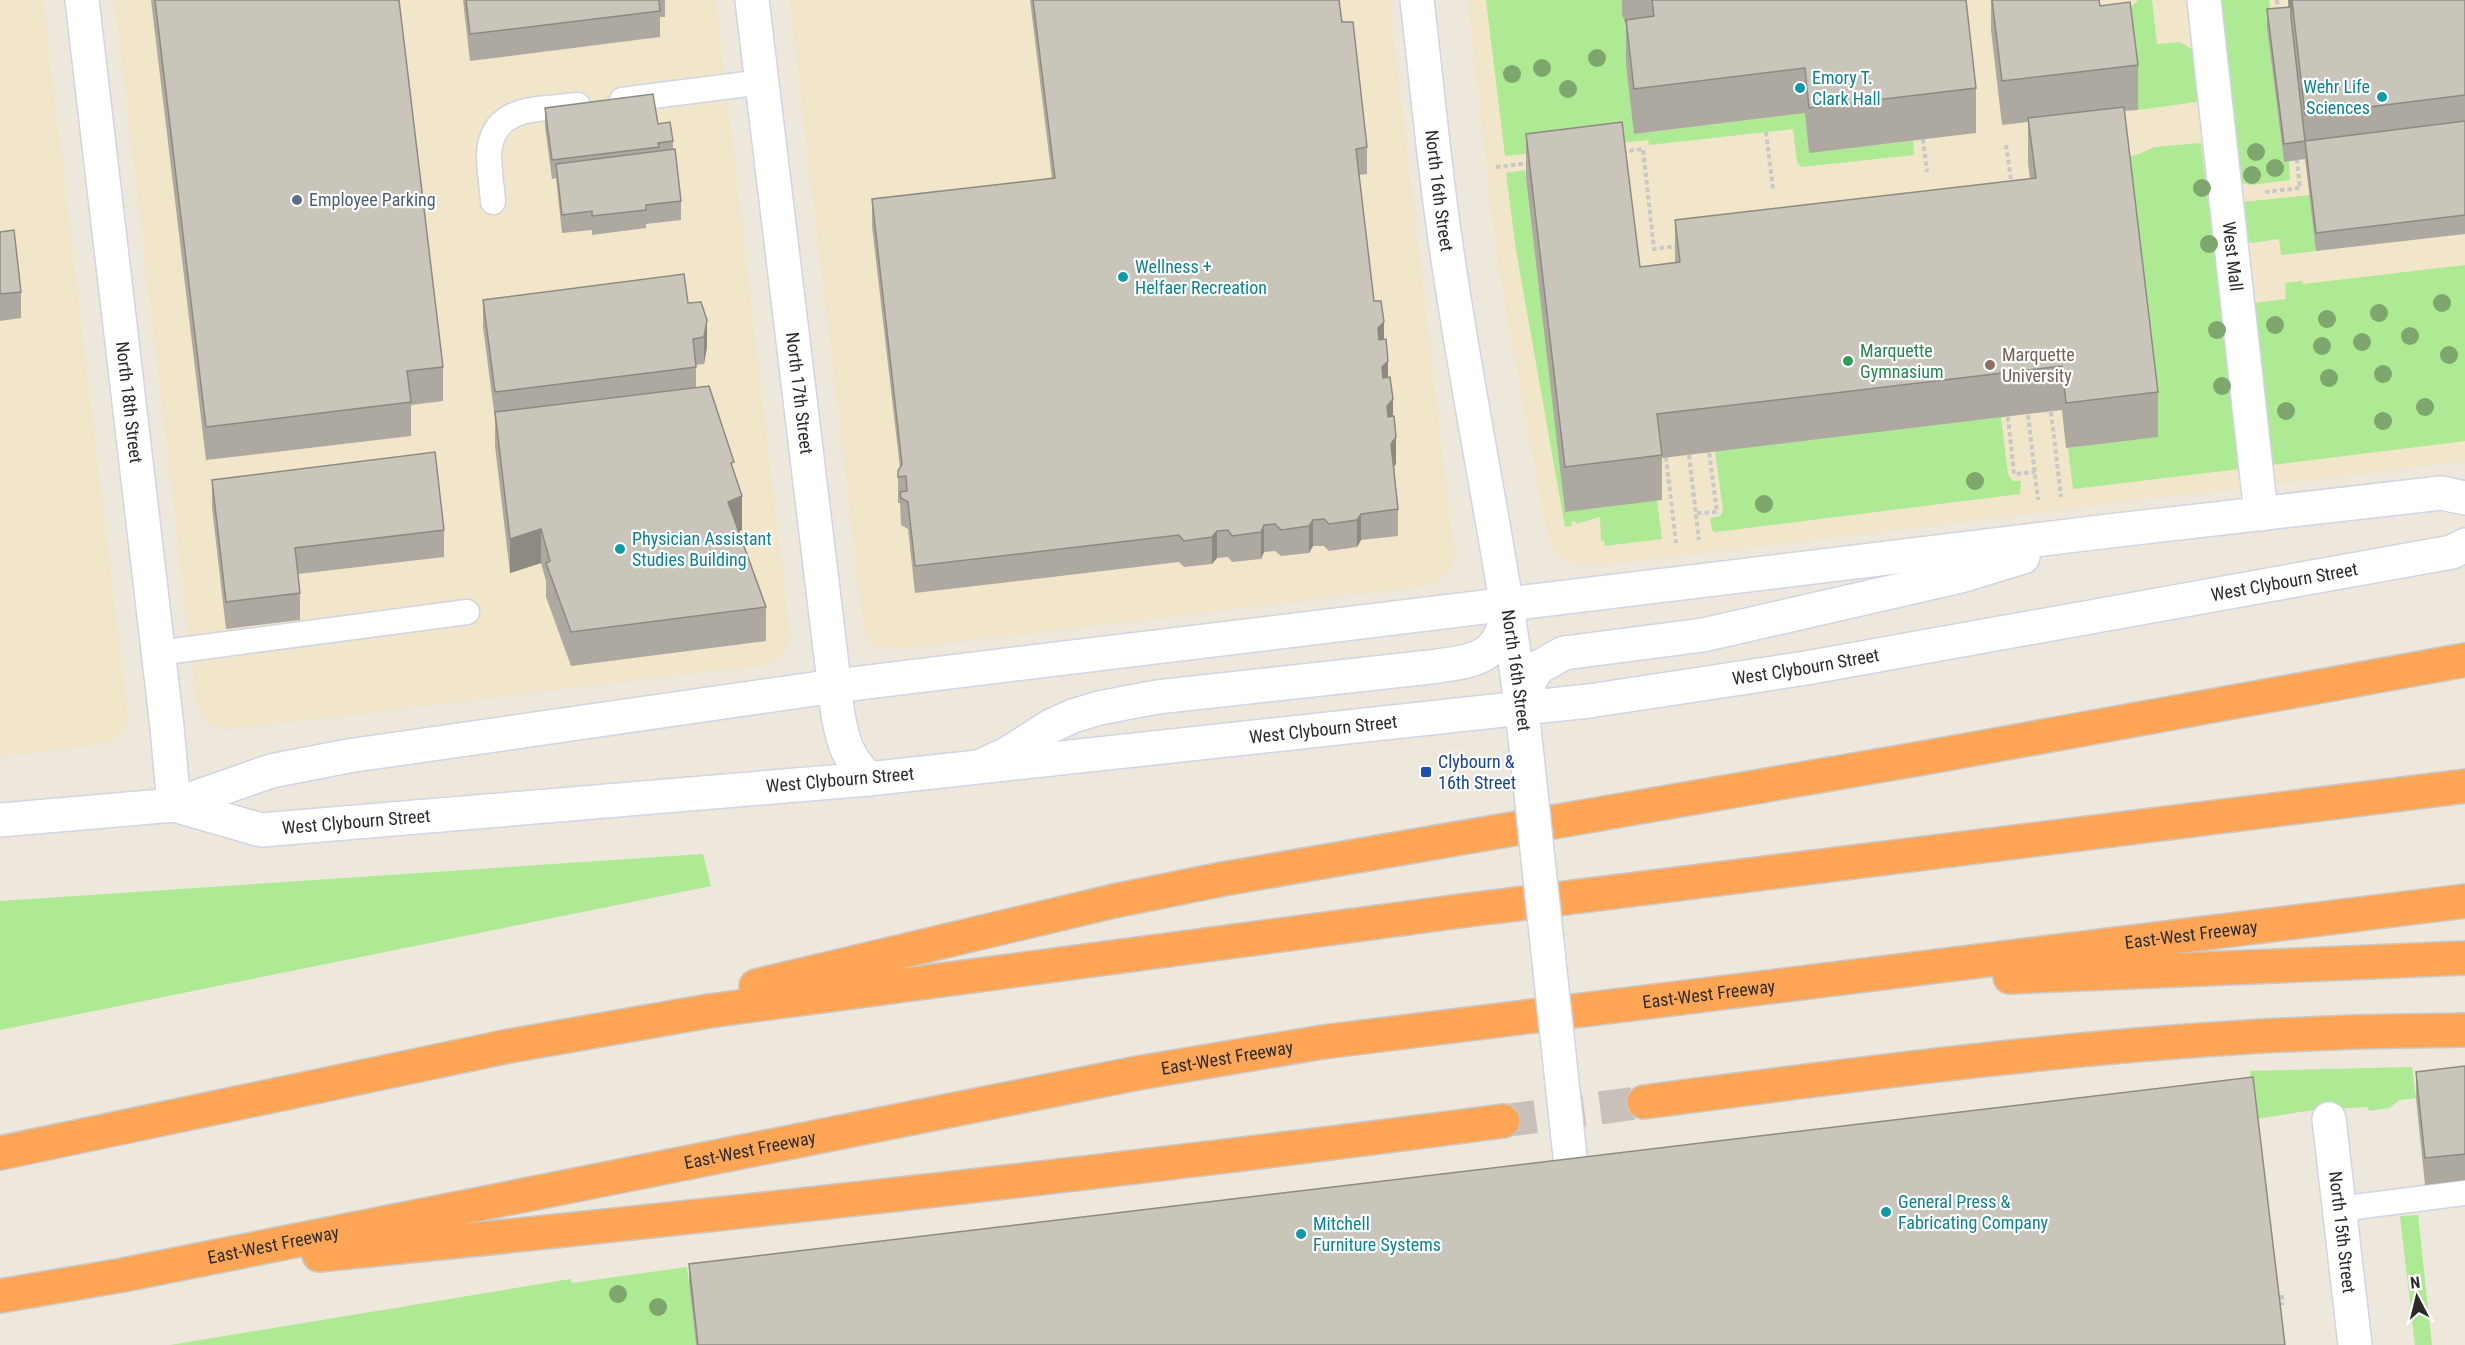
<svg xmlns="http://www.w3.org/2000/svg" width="2465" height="1345" viewBox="0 0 2465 1345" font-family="'Roboto Condensed',sans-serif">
<rect width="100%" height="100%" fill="#eee7dc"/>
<path fill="#f1e6ca" d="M0 0H43L128 716 124 730 112 742 0 757Z
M114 0H716L790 635V643L781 656 770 663 762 665 231 729H220L203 719 196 701Z
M789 0H1390L1454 551 1452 569 1437 582 1424 586 897 649 879 648 873 645 868 640 863 626Z
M1467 0H2465V461L1601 565 1573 564 1564 559 1555 551 1546 530 1498 268Z"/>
<path fill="#adea93" d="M1486 0H1670L1671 9 1622 14 1627 33 1634 134 1805 113 1809 152 1913 141 1914 155 1801 167 1797 162 1793 129 1649 145 1648 140 1505 156Z
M2138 0H2152L2157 44 2180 42 2192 49 2198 98 2196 102 2138 110 2126 12Z
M2221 0H2269L2273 27 2267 28 2284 162 2289 161 2290 180 2251 185 2242 183Z
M2201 143 2240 469 2073 489 2068 448 2158 436 2124 157 2137 155 2154 147Z
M1525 170 1565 511 1657 500 1662 539 1605 546 1604 541H1601L1600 517 1576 524 1575 521 1571 522 1572 526 1565 527 1516 250 1506 173Z
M2310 195 2316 251 2281 255 2279 239 2251 243 2248 241 2243 202Z
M2465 265V441L2272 465 2254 303 2286 299 2285 283 2302 281 2303 284Z
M2001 417 2008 474 2013 481H2021L2020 494 1715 532 1712 530 1710 518 1720 516 1723 511 1715 451Z
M703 854 711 886 0 1030V901Z
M2412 1067 2416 1098 2400 1100 2389 1108 2369 1111 2368 1107 2313 1110 2256 1119 2250 1071Z
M2418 1215 2432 1345H2415L2400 1216Z
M687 1267 696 1345H170L570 1279 572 1283Z"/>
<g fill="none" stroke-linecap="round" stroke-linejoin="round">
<path stroke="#c7c1b9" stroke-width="33" stroke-dasharray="33 16" stroke-linecap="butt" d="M1503 1121 1644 1102"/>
<g stroke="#d1d4e5" stroke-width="27">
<path id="service" d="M622 100 762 82
M493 202C492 187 489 170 489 155 491 104 540 110 578 105
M158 653 467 612
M2339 1209 2465 1193"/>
</g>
<g stroke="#d1d4e5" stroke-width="36">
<g id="pedestrian">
<path id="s1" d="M2204 0 2261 514"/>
</g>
</g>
<g stroke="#d1d4e5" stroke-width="36">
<g id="minor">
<path id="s2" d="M82 0 167 727 174 805"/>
<path id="s3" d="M2329 1119 2355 1345"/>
</g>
</g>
<g stroke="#d1d4e5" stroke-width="36">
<g id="tertiary">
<path id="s4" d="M2023 557 1961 576 1703 635 1564 653 1539 667 1531 678 1522 708 1589 701 1806 668 2452 552 2465 545"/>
<path d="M983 765 1007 754 1051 726 1073 716 1099 708 1157 697 1430 667C1476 661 1502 659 1508 606"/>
<path id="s5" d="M174 805 261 830 868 779"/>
<path d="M0 820 174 805 271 771 348 756 835 686 2109 531 2441 493 2465 498"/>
</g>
</g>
<g stroke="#d1d4e5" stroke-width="36">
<g id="secondary">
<path id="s6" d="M752 0 838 715C844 746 847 755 868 779L1522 708"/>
<path id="s7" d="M1417 0C1427 84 1434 168 1447 252 1472 427 1512 599 1529 775"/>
</g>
</g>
<g stroke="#c8c8c8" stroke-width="36">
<g id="motorway">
<path d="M2010 977 2465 958"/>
<path d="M756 986 1114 901 1223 879 1929 757 2465 660"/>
<path d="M1644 1102C1871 1072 2100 1042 2329 1033 2374 1031 2420 1031 2465 1030"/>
<path d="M0 1153 509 1046 709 1011 1468 910 2465 786"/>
<path d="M319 1255C714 1216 1109 1173 1503 1121"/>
<path id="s8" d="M0 1296 123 1275 1138 1073 1323 1042 2465 901"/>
</g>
</g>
<path stroke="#c8c8c8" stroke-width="4" stroke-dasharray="4.5 3" stroke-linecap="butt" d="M2277 0 2278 11
M1766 132 1773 189
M1923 139 1927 172
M2006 145 2012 186
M1622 152 1643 149 1654 249 1678 246
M1496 167 1531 163
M2265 192 2300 188 2297 160
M2051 412 2061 497
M2028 415 2038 500
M2008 417 2014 474 2035 472
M1689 455 1699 540
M1666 457 1676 543
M1697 513 1717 512 1709 452
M2282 1295V1305"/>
<use href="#service" stroke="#fff" stroke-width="24"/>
<use href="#pedestrian" stroke="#fff" stroke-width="33"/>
<use href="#minor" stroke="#fff" stroke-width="33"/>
<use href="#tertiary" stroke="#fff" stroke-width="33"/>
<use href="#secondary" stroke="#fff" stroke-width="33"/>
<use href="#motorway" stroke="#ffa656" stroke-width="33"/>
<g stroke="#d1d4e5" stroke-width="36" stroke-linecap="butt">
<path id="secondary-bridge" d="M1529 775 1575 1203"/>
</g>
<use href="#secondary-bridge" stroke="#fff" stroke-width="33"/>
</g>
<g fill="#7ea66d">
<circle cx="1597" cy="58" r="9"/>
<circle cx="1542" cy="68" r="9"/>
<circle cx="1512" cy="74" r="9"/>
<circle cx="1568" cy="89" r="9"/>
<circle cx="2256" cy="152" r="9"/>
<circle cx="2275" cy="168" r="9"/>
<circle cx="2252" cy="175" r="9"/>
<circle cx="2202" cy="188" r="9"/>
<circle cx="2209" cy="244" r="9"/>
<circle cx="2442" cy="303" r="9"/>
<circle cx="2379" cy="313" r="9"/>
<circle cx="2327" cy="319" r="9"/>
<circle cx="2275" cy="325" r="9"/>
<circle cx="2217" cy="330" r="9"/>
<circle cx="2410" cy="336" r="9"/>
<circle cx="2362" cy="342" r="9"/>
<circle cx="2322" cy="346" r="9"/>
<circle cx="2449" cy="355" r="9"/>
<circle cx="2383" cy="374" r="9"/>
<circle cx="2329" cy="378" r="9"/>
<circle cx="2222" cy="386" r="9"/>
<circle cx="2425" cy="407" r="9"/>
<circle cx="2286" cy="411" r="9"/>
<circle cx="2383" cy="421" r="9"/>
<circle cx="1975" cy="481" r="9"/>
<circle cx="1764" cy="504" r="9"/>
<circle cx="618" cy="1294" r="9"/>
<circle cx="658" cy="1307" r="9"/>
</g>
<path fill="#ada9a0" d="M151 0H399L443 367V401L411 405V436L206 460Z
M463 0H665V17H660V37L470 61Z
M1030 0H1339L1342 22 1367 147V174L1359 175 1374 301 1384 339 1388 377 1393 416 1396 464 1394 467 1398 509V536L1361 540 1357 547 1329 551 1324 546H1313L1309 553 1281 556 1275 551 1264 552 1261 559 1232 562 1228 557 1217 558 1212 564 1184 567 1179 562 915 593 908 529 901 525 900 503H898V471L900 468 872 226V199L1052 179Z
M1622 0H1966L1976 88V133L1809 153 1805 113 1634 134 1626 64V27L1622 14Z
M1991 0H2099L2100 6 2138 65V110L2124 111 2158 392V437L2066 448 2062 410 1662 458V500L1565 512 1526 178V134L1640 267 1675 262V220L2030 179 2028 163V122L2002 125 1991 30Z
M2288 0H2465V234L2316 251 2305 159 2284 162 2267 28V9L2288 7Z
M545 108 658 124 673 141V149L681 201V220L646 224V228L592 235V230L562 233 556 178 552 179 545 127Z
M0 232 21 292V318L0 321Z
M483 300 688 303 701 302 707 347 704 364 696 365V387L734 473 742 530 738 531 766 607V641L571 666 546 597V581L541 563 510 573 495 446V419L483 327Z
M212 480 444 530V557L298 574 300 593V620L226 629 212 507Z
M2465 1066V1180L2425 1185 2416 1098V1072Z
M689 1264 2285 1345H696L689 1283Z"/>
<path fill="#8d8a82" d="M707 320V347L704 364V337Z
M1384 322V348L1378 354V328Z
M1388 361V387L1382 393V367Z
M1393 399V426L1387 432V406Z
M1396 437V464L1391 470V444Z
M742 496V530L728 536V502Z
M1361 514V540L1357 547V520Z
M1313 520V546L1309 553V526Z
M1264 525V552L1261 559V532Z
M541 529V563L510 573V539Z
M1217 531V558L1212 564V537Z"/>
<path fill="#c9c5ba" stroke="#8d8a82" stroke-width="1.5" d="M155 0H399L443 367 407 371 411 402 206 427Z
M466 0H659L660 11 470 34Z
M1033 0H1339L1342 22H1353L1367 147 1356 149 1374 301H1381L1384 322 1378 328 1379 340 1386 339 1388 361 1382 367 1383 378 1390 377 1393 399 1387 406 1388 417 1394 416 1396 437 1391 444 1398 509 1361 514 1357 520 1329 524 1324 519 1313 520 1309 526 1281 530 1275 524 1264 525 1261 532 1232 536 1228 530 1217 531 1212 537 1184 541 1179 535 915 566 908 502 901 498 900 492 907 491 906 476 898 477V471L902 464 872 199 1055 178Z
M1652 0H1966L1976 88 1809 108 1805 68 1634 89 1626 20 1654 16Z
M1992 0H2099L2100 6 2130 2 2138 65 2002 81Z
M2289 0H2291V17L2305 141 2284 144 2267 9 2290 7Z
M2292 0H2465V95L2305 115Z
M653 94 658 124 670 122 673 141 658 143 659 147 552 160 545 108Z
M2124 107 2158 392 2066 403 2062 366 1657 414 1662 455 1565 467 1526 134 1622 122 1640 267 1680 262 1675 220 2036 178 2028 118Z
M2465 121V215L2316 233 2305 141Z
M675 149 681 201 646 205V210L592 216V211L562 215 556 164Z
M14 230 21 292 0 294V232Z
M684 274 688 303 701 302 707 320 704 337 693 339 696 367 495 392 483 300Z
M709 386 734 462 731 463 742 496 728 502 766 607 571 632 546 563 550 561 541 529 510 539 495 412Z
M435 452 444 530 295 548 300 593 226 602 212 480Z
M2465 1066V1154L2425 1158 2416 1072Z
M2253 1077 2285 1345H698L689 1264Z"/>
<g fill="#0f9aa8" stroke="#fff" stroke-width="2">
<circle cx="1800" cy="88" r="6"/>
<circle cx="2382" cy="97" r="6"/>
<circle cx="1123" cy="277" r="6"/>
<circle cx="620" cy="549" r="6"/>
<circle cx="1886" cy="1212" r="6"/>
<circle cx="1301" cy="1234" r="6"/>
</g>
<circle fill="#5c6f8a" stroke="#fff" stroke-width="2" cx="297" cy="200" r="6"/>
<circle fill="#2e9e5b" stroke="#fff" stroke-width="2" cx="1848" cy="361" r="6"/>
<circle fill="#8d6e63" stroke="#fff" stroke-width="2" cx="1990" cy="365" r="6"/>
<rect fill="#1a4fb4" stroke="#fff" stroke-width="2" x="1420" y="766" width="12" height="12" rx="3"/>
<g text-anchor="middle" stroke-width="4.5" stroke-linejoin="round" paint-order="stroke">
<g font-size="18" fill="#0d838f" stroke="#fff" text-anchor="start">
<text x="1812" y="84">Emory T.<tspan x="1812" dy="21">Clark Hall</tspan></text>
<text x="2370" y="93" text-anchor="end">Wehr Life<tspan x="2370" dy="21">Sciences</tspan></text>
<text x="1135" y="273">Wellness +<tspan x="1135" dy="21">Helfaer Recreation</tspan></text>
<text x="632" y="545">Physician Assistant<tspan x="632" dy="21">Studies Building</tspan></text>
<text x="1898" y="1208">General Press &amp;<tspan x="1898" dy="21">Fabricating Company</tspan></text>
<text x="1313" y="1230">Mitchell<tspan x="1313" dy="21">Furniture Systems</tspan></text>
</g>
<g font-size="18" fill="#2b2b2b" stroke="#fff">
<text dy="6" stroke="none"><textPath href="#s7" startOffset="192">North 16th Street</textPath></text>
<text dy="6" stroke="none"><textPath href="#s1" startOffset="258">West Mall</textPath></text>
<text dy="6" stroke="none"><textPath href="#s6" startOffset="396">North 17th Street</textPath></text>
<text dy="6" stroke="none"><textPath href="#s2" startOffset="405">North 18th Street</textPath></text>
<text dy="6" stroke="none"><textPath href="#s4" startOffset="1316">West Clybourn Street</textPath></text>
<text dy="6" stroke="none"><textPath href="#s4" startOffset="830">West Clybourn Street</textPath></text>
<text dy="6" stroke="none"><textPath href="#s7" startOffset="678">North 16th Street</textPath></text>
<text dy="6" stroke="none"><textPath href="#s6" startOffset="1250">West Clybourn Street</textPath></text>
<text transform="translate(840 780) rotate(-5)" y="6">West Clybourn Street</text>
<text dy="6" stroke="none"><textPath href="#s5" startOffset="186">West Clybourn Street</textPath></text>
<text dy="6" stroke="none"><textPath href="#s8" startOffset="2222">East-West Freeway</textPath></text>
<text dy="6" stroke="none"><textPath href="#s8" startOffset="1736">East-West Freeway</textPath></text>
<text dy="6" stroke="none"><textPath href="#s8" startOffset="1250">East-West Freeway</textPath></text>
<text dy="6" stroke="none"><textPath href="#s8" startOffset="764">East-West Freeway</textPath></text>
<text dy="6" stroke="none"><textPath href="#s3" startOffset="114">North 15th Street</textPath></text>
<text dy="6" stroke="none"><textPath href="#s8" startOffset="278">East-West Freeway</textPath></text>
</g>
<g font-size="18" fill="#4e5e75" stroke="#fff" text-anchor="start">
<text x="309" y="206">Employee Parking</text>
</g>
<g font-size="18" fill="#27864d" stroke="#fff" text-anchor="start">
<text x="1860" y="357">Marquette<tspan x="1860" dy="21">Gymnasium</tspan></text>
</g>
<g font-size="18" fill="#785e54" stroke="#fff" text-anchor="start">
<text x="2002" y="361">Marquette<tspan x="2002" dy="21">University</tspan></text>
</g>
<g font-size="18" fill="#164399" stroke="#fff" text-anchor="start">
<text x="1438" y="768">Clybourn &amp;<tspan x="1438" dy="21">16th Street</tspan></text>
</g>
</g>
<g transform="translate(2417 1297) rotate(353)" stroke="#ffffff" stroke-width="4.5" paint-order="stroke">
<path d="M0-4.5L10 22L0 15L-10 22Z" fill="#2b2b2b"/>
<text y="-9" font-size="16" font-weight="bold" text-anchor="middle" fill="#2b2b2b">N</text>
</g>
</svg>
